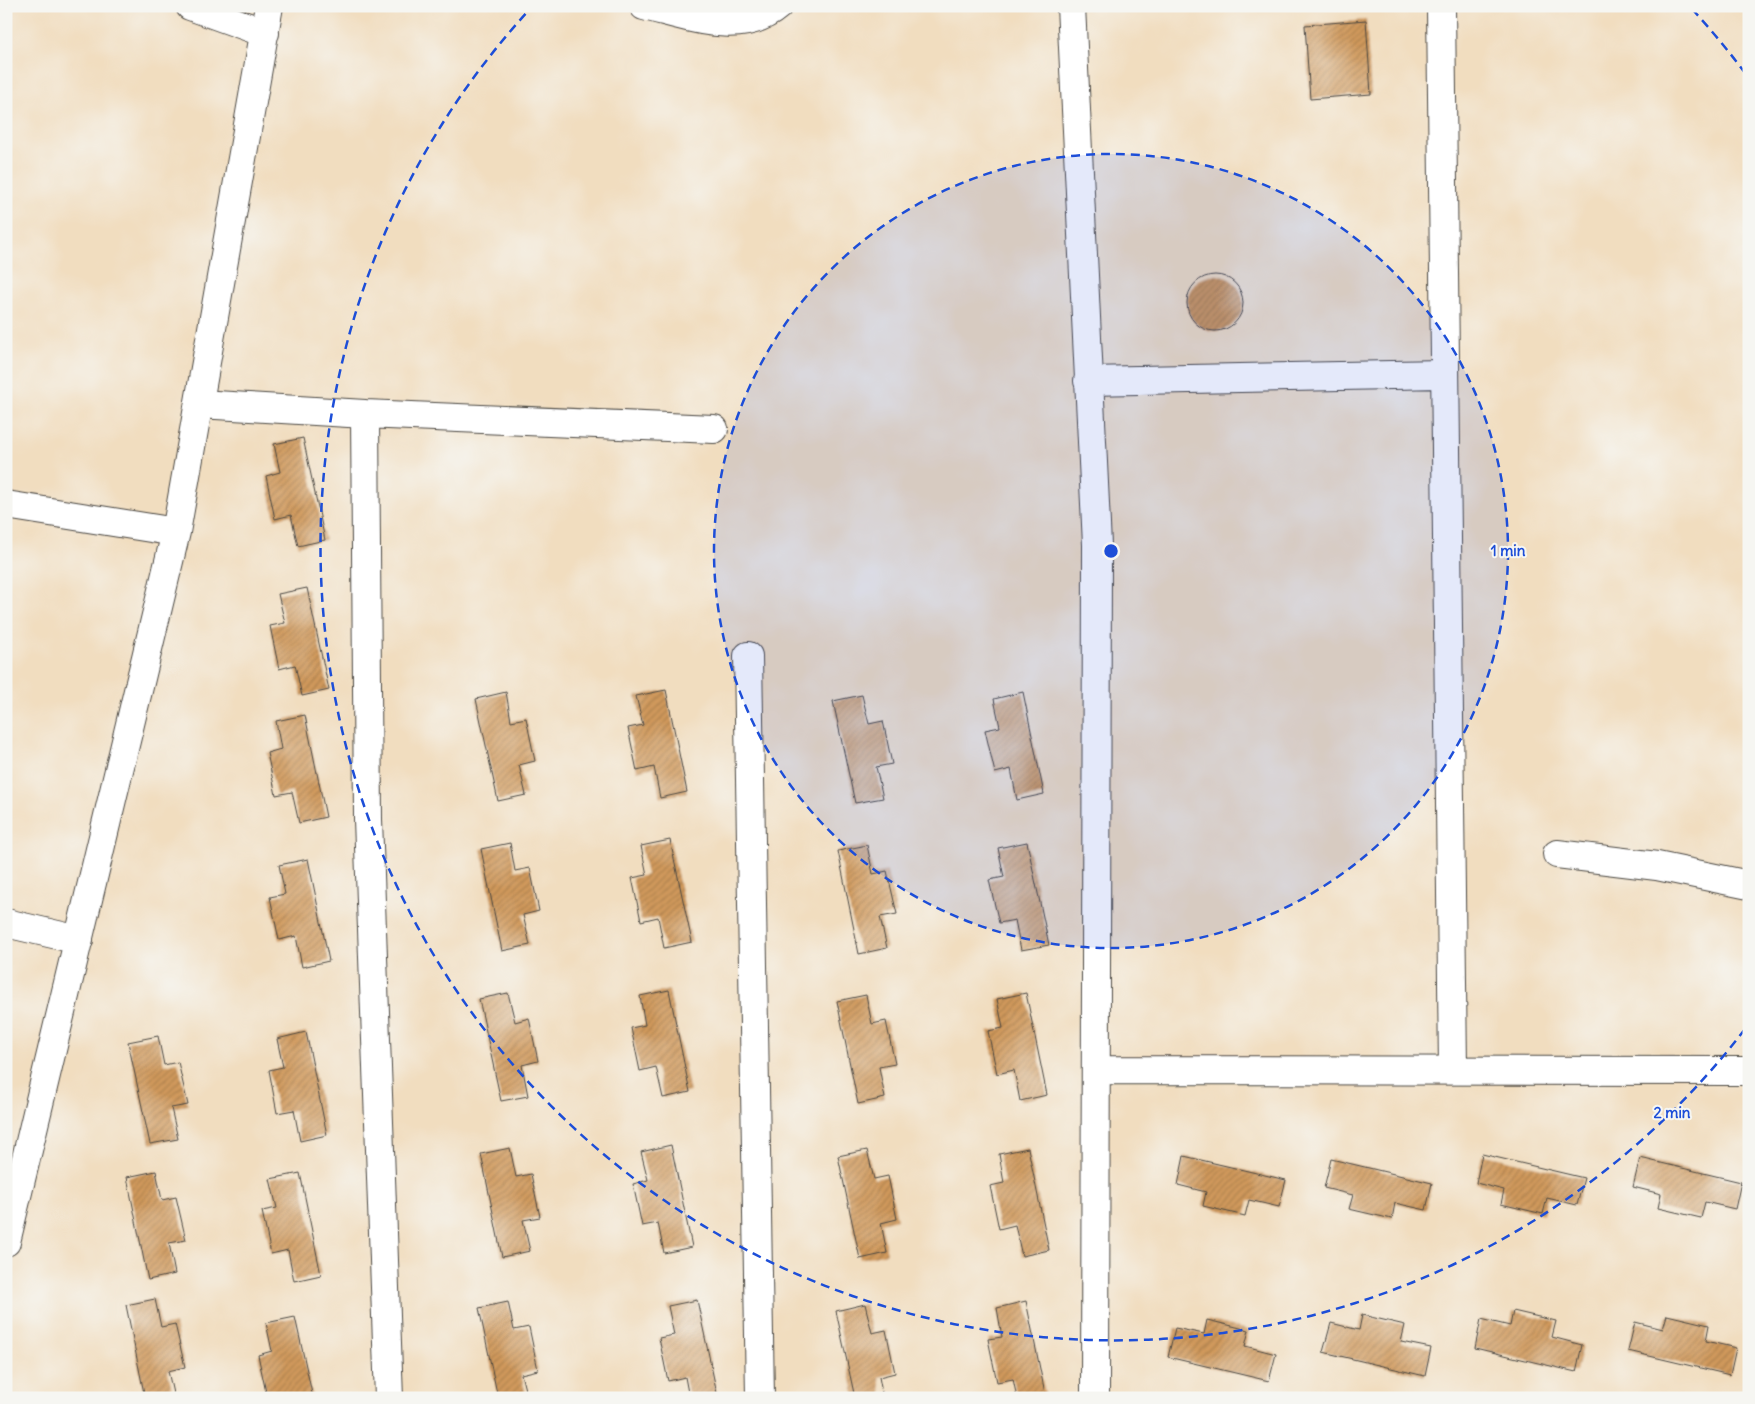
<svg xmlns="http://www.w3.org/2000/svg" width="1755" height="1404" viewBox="0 0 1755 1404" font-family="Delius,sans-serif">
<defs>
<pattern id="building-hatch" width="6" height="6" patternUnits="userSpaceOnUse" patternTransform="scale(1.25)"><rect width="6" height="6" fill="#d0995c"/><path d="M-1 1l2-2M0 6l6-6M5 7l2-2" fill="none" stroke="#a97d4c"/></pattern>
</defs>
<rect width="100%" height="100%" fill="#f6f6f2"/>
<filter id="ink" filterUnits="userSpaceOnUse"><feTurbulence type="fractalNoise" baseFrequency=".02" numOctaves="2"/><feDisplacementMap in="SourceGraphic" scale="10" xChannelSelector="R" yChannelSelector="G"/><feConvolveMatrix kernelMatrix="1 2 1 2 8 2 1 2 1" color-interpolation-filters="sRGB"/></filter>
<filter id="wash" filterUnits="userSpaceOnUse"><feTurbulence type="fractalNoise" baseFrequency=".0096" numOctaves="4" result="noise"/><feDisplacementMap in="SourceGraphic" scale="20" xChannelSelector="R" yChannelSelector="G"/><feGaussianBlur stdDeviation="1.12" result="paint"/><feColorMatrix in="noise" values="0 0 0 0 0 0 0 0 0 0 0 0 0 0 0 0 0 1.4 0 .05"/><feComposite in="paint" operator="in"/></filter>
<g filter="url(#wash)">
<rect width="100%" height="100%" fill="#f1ddbf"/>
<g id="blocks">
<path fill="url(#building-hatch)" d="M1366 20 1371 94 1310 99 1305 25Z
M1187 303a28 28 0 1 1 56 0a28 28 0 1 1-56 0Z
M303 438 325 540 298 546 291 515 275 519 266 476 280 472 274 444Z
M307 588 329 690 302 696 295 665 279 669 270 626 285 623 278 594Z
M666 690 687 792 660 798 654 767 637 771 628 728 643 725 636 696Z
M506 692 511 721 526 718 535 761 519 765 526 795 498 801 476 699Z
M1023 692 1044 794 1017 800 1011 769 995 773 985 730 1000 727 994 699Z
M862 695 869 724 883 721 892 764 876 767 883 798 855 803 833 701Z
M305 715 326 817 299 823 292 792 276 795 267 753 281 749 276 721Z
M670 840 692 942 664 948 658 917 641 921 632 878 647 875 641 846Z
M1027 842 1049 945 1021 950 1015 920 999 923 989 880 1004 877 998 848Z
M510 843 515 871 530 868 539 911 523 915 530 945 502 951 481 849Z
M867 845 873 874 887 871 897 914 880 917 887 948 859 954 838 851Z
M308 859 329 961 302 967 296 936 279 940 270 897 285 894 279 865Z
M669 990 690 1092 663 1098 656 1067 640 1071 631 1028 645 1025 640 996Z
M508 993 515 1022 529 1018 538 1061 522 1065 528 1096 501 1101 479 999Z
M1026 993 1047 1095 1020 1101 1014 1070 997 1074 988 1031 1003 1028 997 999Z
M866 995 872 1024 886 1021 895 1064 879 1067 885 1098 858 1104 837 1001Z
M306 1032 327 1135 300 1141 294 1110 277 1113 269 1070 283 1067 277 1039Z
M158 1036 164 1065 178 1062 188 1105 171 1108 178 1139 150 1144 128 1042Z
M671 1145 692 1247 664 1253 658 1223 642 1226 633 1184 648 1180 641 1152Z
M510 1148 516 1177 531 1174 540 1217 523 1220 530 1251 502 1257 481 1154Z
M1028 1148 1049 1250 1022 1256 1015 1225 999 1229 990 1186 1004 1183 999 1154Z
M867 1150 874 1179 888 1176 897 1219 881 1223 887 1253 860 1259 838 1156Z
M1482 1154 1584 1178 1577 1205 1547 1198 1543 1214 1501 1204 1504 1190 1476 1183Z
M1184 1156 1286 1180 1279 1207 1249 1200 1245 1216 1203 1206 1206 1192 1178 1185Z
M1640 1158 1741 1182 1735 1209 1705 1202 1701 1218 1658 1208 1661 1194 1633 1187Z
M1331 1159 1432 1183 1426 1210 1395 1203 1392 1219 1349 1209 1353 1195 1324 1188Z
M156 1171 162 1200 176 1197 186 1240 169 1243 175 1274 148 1280 127 1177Z
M300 1173 321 1275 294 1281 288 1250 271 1254 262 1211 277 1208 270 1179Z
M155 1299 161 1327 175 1324 185 1367 168 1371 174 1398H145L126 1305Z
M697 1300 718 1398H689L685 1377 668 1381 659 1338 674 1335 668 1306Z
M1026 1301 1046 1398H1017L1013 1379 997 1382 988 1339 1002 1337 997 1308Z
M508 1302 514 1330 529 1327 538 1370 521 1374 527 1398H498L479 1308Z
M865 1304 872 1333 886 1330 895 1373 879 1377 883 1398H855L836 1311Z
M1513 1311 1556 1321 1552 1337 1582 1345 1576 1372 1475 1348 1481 1319 1510 1326Z
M1362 1315 1405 1325 1401 1342 1431 1348 1425 1376 1323 1352 1331 1323 1359 1330Z
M1667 1315 1709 1325 1706 1341 1736 1348 1730 1375 1628 1351 1635 1322 1663 1329Z
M295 1317 313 1398H284L283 1394 267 1397 258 1355 272 1351 266 1323Z
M1207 1320 1249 1330 1245 1346 1276 1354 1269 1381 1168 1357 1175 1328 1204 1334Z"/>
</g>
</g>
<g filter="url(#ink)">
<use href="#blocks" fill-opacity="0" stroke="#494641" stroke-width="1"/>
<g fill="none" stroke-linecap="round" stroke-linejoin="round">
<g stroke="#494641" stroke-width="30">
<path id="minor" d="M190 6 265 33
M644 6C687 16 741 38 778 6
M1071 6 1097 545 1095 1398
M1441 6 1453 1070
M1088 381 1443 374
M199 404 365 414 368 819 389 1398
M365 414 714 429
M6 505 176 532
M748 656 760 1398
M1557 854 1657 866 1749 885
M6 923 79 940
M1096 1070 1749 1071
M6 1242 176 532 269 6"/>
</g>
<use href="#minor" stroke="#fff" stroke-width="28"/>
</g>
</g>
<circle cx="1111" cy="551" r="397" fill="#1d4ed8" fill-opacity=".12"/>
<g fill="none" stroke="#1d4ed8" stroke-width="2.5" stroke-dasharray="9 6">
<circle cx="1111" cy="551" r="397"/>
<path d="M1745 1029A794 794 0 1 1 530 9M1692 9A794 794 0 0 1 1745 73"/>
</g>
<circle cx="1111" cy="551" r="8" fill="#1d4ed8" stroke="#f6f6f2" stroke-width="2.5"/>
<g font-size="15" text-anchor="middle" font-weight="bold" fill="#1d4ed8" stroke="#f6f6f2" stroke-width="4" stroke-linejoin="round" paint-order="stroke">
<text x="1508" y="556">1 min</text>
<text x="1672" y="1118">2 min</text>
</g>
<rect width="1755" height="1404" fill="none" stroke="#f6f6f2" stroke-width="25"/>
</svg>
